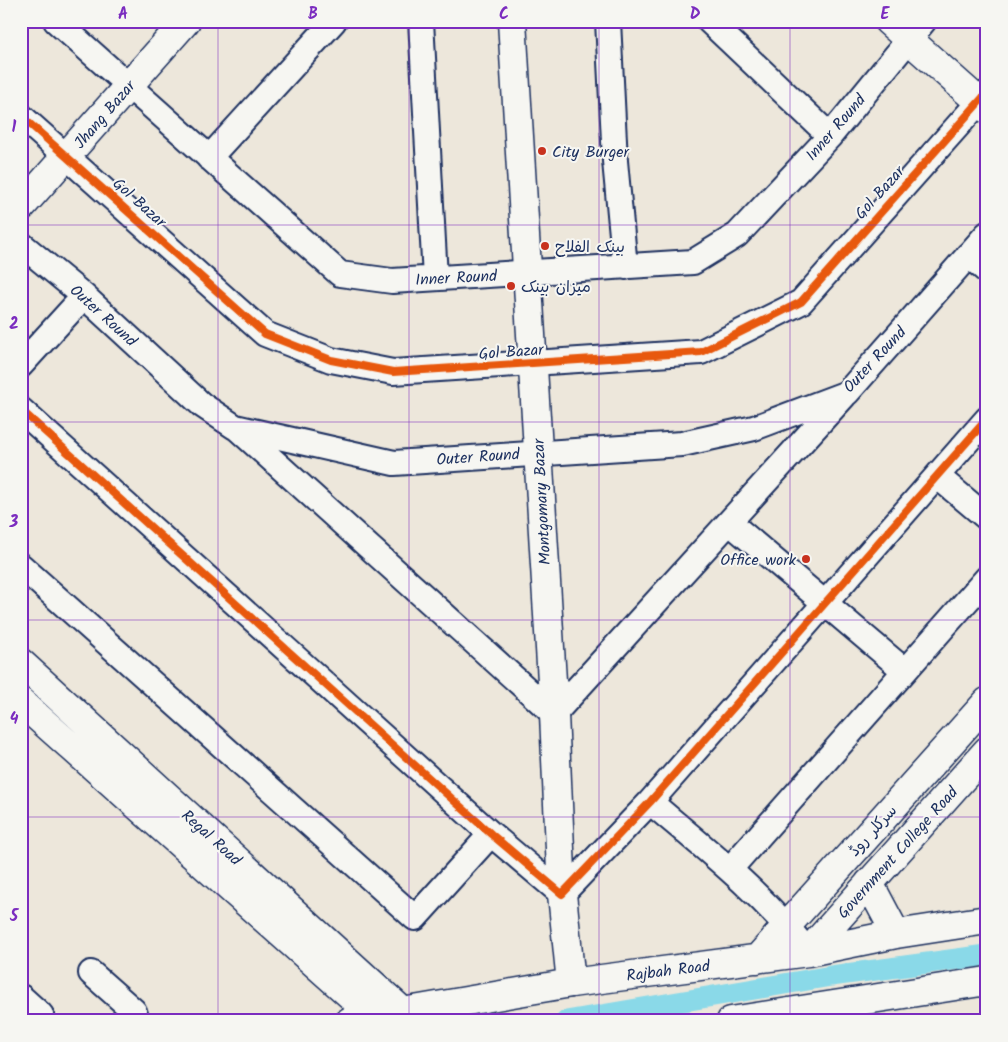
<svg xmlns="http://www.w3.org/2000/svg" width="1008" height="1042" viewBox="0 0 1008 1042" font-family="Kalam,'Playpen Sans Arabic',sans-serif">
<rect width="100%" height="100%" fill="#ede7db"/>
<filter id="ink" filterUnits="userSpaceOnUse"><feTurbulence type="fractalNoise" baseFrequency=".02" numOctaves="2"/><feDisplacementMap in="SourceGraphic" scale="10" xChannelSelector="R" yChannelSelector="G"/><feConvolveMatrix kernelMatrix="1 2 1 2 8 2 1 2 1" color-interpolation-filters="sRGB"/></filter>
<g filter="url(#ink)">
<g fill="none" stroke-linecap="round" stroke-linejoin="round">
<path stroke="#8ad9e8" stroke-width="21" d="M566 1021 831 976 987 955"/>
<g stroke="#1b2f5e" stroke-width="28">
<path id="minor" d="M56 21 340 274 392 281 693 262 737 235 830 136 924 21
M421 21 435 278
M608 21 615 161 625 267
M709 21 830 136
M21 116 265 334 331 360 393 372 701 352 801 302 987 93
M209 158 334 21
M21 244 84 296 202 405 235 427 394 463 682 444 754 428 847 393 987 234
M968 255 987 271
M21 365 84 296
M21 410 491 834 562 894 650 802 987 419
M237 428 554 714 844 396
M937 476 987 518
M729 522 905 671
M21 566 415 918 491 834
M650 802C706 849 763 894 808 952
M730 869 987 578
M91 973 134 1011 137 1021
M21 997 41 1015 42 1021"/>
</g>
<g stroke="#1b2f5e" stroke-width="31">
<path id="tertiary" d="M512 21 554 714 562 894 571 983
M888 21 987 109
M21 207 186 21
M21 663 402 1011
M21 702 375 1017"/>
</g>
<g stroke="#1b2f5e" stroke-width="31">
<path id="primary" d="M869 883 896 934
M808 952 987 751
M757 959 987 702
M350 1021 571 983 808 952 896 934 987 920
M731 1021 987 981"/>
</g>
<use href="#minor" stroke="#f6f6f2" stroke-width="24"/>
<use href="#tertiary" stroke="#f6f6f2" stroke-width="28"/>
<use href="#primary" stroke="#f6f6f2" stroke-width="28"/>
<g stroke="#f6f6f2" stroke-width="11">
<path id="cycleway" d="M21 116 265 334 331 360 393 372 701 352 801 302 987 93
M21 410 491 834 562 894 650 802 987 419"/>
</g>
<use href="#cycleway" stroke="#e8590c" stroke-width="8"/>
</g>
</g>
<path fill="none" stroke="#7b2cbf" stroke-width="1" stroke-opacity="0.55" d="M218 21V1021M409 21V1021M599 21V1021M790 21V1021M21 225H987M21 422H987M21 620H987M21 817H987"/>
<g fill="#c8321e" stroke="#f6f6f2" stroke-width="2">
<circle cx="542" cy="151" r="5"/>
<circle cx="545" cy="246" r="5"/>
<circle cx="511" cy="286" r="5"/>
<circle cx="806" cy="559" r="5"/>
</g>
<g text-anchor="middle" stroke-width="4" stroke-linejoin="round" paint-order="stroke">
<g font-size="16" fill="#1b2f5e" stroke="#f6f6f2">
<text transform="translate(104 114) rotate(-49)" y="6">Jhang Bazar</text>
<text transform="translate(835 127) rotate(-49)" y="6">Inner Round</text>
<text transform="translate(879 192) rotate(-48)" y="6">Gol Bazar</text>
<text transform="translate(140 202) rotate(42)" y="6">Gol Bazar</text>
<text transform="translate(456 277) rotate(-3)" y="6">Inner Round</text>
<text transform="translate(104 315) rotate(42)" y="6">Outer Round</text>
<text transform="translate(511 351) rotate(-4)" y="6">Gol Bazar</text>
<text transform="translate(874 359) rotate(-47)" y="6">Outer Round</text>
<text transform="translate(478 456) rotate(-4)" y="6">Outer Round</text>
<text transform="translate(541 502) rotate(-93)" y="6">Montgomary Bazar</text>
<text transform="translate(872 830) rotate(-48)" y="6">سرکلر روڈ</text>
<text transform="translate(212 837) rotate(42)" y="6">Regal Road</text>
<text transform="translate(897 852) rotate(-48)" y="6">Government College Road</text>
<text transform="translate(668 970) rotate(-7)" y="6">Rajbah Road</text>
</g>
<g font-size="16" fill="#1b2f5e" stroke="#f6f6f2" text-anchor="start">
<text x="552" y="157">City Burger</text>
<text x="555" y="252">بینک الفلاح</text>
<text x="521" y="292">میزان بینک</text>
<text x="796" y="565" text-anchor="end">Office work</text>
</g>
</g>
<rect width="1008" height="1042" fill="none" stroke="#f6f6f2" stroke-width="55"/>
<rect x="28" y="28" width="952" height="986" fill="none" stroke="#7b2cbf" stroke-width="2"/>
<g font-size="16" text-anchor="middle" font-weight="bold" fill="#7b2cbf">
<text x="123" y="19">A</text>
<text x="313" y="19">B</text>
<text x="504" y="19">C</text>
<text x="695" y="19">D</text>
<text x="885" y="19">E</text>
<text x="14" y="132">1</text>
<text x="14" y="329">2</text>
<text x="14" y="527">3</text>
<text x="14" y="724">4</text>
<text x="14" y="921">5</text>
</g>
</svg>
